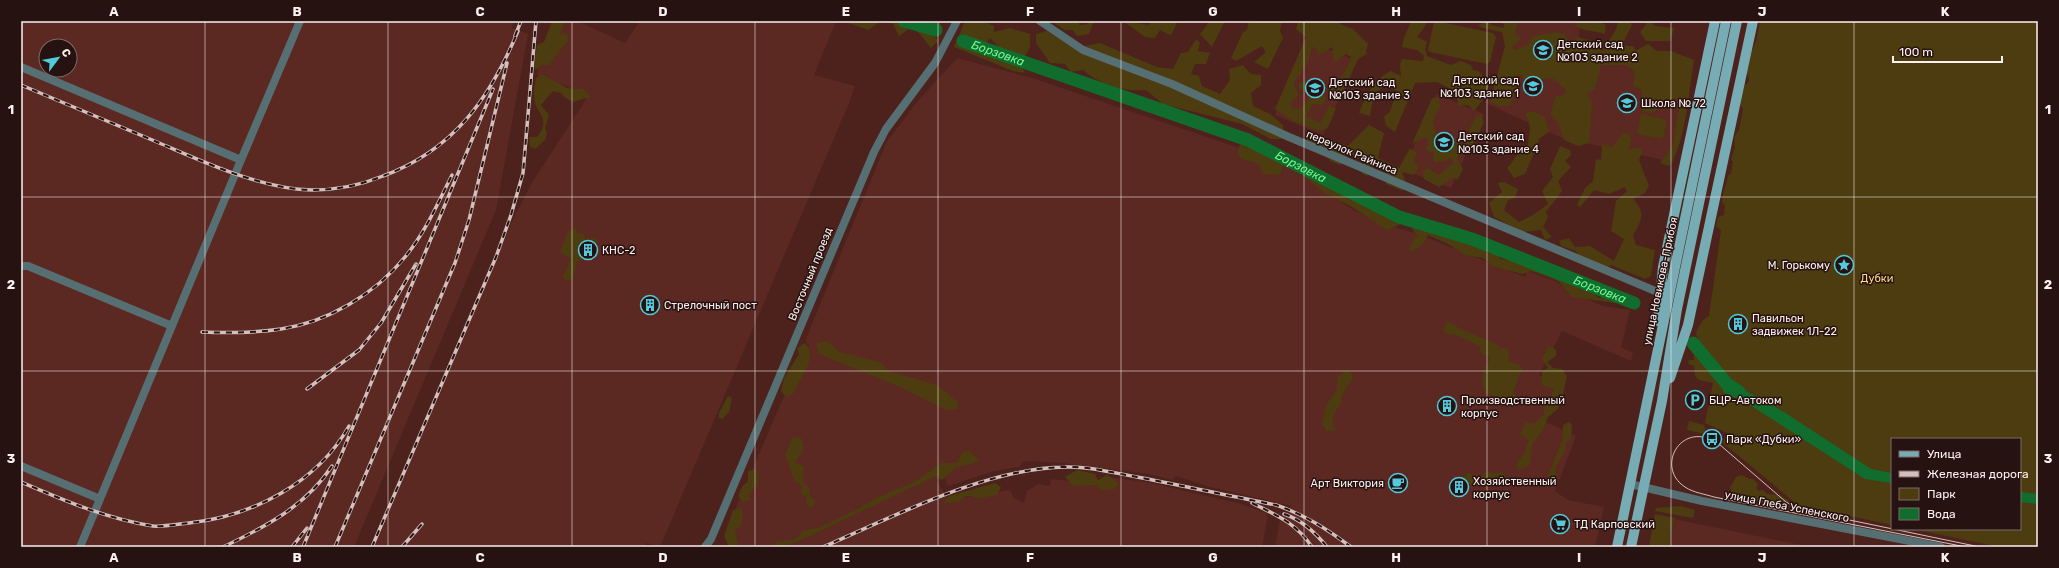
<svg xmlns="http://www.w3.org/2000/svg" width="2059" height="568" viewBox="0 0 2059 568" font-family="Rubik,sans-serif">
<rect width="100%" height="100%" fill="#4d221c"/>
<path fill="#5c2822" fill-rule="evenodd" d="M21 21H514L512 28 528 34 496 210 354 547H21ZM46 46H70V70H46Z
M566 21H577L625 43 640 21H836L814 75 855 86 849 103 660 547 646 543 645 547H374L515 215 533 181 589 95 537 75 545 45 552 47Z
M1511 21H1580L1579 43 1692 67 1673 162 1562 138 1486 103 1508 57Z
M1306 40 1356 61 1323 135 1275 115Z
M957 58 1032 78 1281 162 1355 211 1400 229 1415 233 1525 277 1527 271 1555 281 1567 289 1602 306 1630 310 1621 347 1633 353 1631 361 1562 331 1539 375 1559 384 1544 421 1576 436 1555 491 1568 500 1604 507 1595 547H1275L1280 520 1292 506 1210 487 1175 476 1173 480 1149 474 1062 463 1023 461 1020 467 994 471 948 486 943 475 936 480 949 500 1010 490 1014 498 1024 503 1027 491 1038 484 1050 486 1051 479 1108 485 1109 477 1151 483 1241 504 1268 514 1262 547H732L725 533 781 403 809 345 805 341 887 141 917 102Z
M1436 94 1484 114 1451 188 1404 170Z
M1675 519 1698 524 1811 547H1669Z"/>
<path fill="#4c3c0f" d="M552 21H565L560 35 564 33 568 36V42C559 49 557 57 549 65H542L536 70 534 66 537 45 544 42Z
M843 21H881L868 30Z
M886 21H941L940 23 942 27 935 36 938 41 931 48 913 26 899 36 893 24Z
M965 21H982L994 26V32L1010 28 1030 34V47L1024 58 1002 50 990 38 982 53 1023 69 1025 73 1013 71 954 47Z
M1053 21H1078L1080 25 1088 24V21H1094L1089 34 1077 36 1073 30H1065L1054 23Z
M1123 21 1149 25 1151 21 1177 22 1173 32 1170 35 1160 30 1155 38 1145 37Z
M1210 21H1225L1212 47 1200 34Z
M1249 21H1282L1280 31 1283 38 1268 69 1254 62 1266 52 1262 46 1236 61 1231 58 1243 32 1247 30Z
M1298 21H1340V24L1353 29 1368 44 1366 51 1367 54 1358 59 1341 97 1334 100 1328 93 1329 87 1336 86C1341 76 1348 68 1351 57L1346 54 1337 61 1333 59 1332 47 1322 54 1318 53 1316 48 1312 47 1307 64 1294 83 1299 96 1292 100 1291 108 1300 109 1312 94 1299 89V84L1304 80 1313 84 1320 82 1323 88 1321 93 1327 99 1322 105 1313 104 1306 116 1320 123 1329 106 1336 108 1328 128 1320 131 1293 121 1275 109 1306 37 1296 29Z
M1411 21H1429L1417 37 1427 42 1425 49 1427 56 1451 65 1461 61 1471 65 1473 70 1479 71 1489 85 1482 101 1474 111 1468 105 1458 106 1456 92 1437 82 1415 83 1395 132 1386 126 1384 116 1390 112 1397 91 1385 85C1374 92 1372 103 1370 116L1359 113C1366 96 1373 79 1391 71L1401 76 1400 65 1402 59 1423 61 1424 56 1417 50 1402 47C1403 37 1408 30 1411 21Z
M1436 21 1493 33 1496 37 1490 62 1487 64 1430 52 1428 50 1434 22Z
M1488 21 1491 25 1504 28V24L1498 21H1518L1515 34 1522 38 1512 47 1515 51 1528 44 1533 36 1556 32 1564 34 1570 44 1576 37 1598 42 1603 52 1616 29 1618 21H1629L1632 25C1630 31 1623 39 1623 46H1634L1635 51 1648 44 1657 51H1671L1694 60C1689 88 1686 144 1669 166L1660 163 1672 148 1681 97 1671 100 1651 114 1642 110V90L1633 86 1635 72 1626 65H1601L1595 89 1587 94 1592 103 1589 143 1578 146 1564 140 1558 122 1550 114 1556 96 1564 95 1566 90 1552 78 1540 80 1535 84 1524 79 1520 74 1518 76 1514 97 1509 106H1500L1490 102 1505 46 1502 32 1482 28 1478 25Z
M1574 21H1598L1606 25 1605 34C1594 30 1585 32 1575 26Z
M1760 21H2038V547H1999L1913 529H2020V439H1892V525L1798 505 1723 443 1727 433 1705 423 1713 383 1699 380 1695 376 1694 366 1688 364 1689 360H1694V345L1700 342 1696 334C1698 326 1702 320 1709 316L1721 230 1716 226 1718 217 1724 215 1725 206 1722 202C1722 193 1727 184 1728 175L1731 174 1733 162 1731 159 1735 148 1734 137 1739 130 1743 109 1740 104 1744 86 1749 82V78L1747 73V61L1756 42Z
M1651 22 1655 26 1675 28 1673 31 1671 41H1646L1640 32 1647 23Z
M1047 31 1074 48 1100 43 1157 67 1173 69 1181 53 1188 52 1196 39 1200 43 1198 51 1210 53 1206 64H1195L1191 74 1199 76 1202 86 1220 94 1230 80 1229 69 1243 65 1251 74 1261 75V85L1251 93 1253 106 1270 114 1283 125 1284 139H1271L1242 124 1163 104 1146 90C1123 92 1101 85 1083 70L1071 72 1065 64 1050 63 1036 43V34Z
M542 74 567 88 583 89 591 96 588 99 585 98 574 102 564 97 561 93 553 91 541 105 549 115 545 128 547 133 545 140 535 149 530 147 529 137H537C553 117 534 113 534 97 533 91 535 84 536 78Z
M1432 98H1439L1440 107 1433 121 1440 149 1453 142 1463 144 1475 117 1481 115 1484 122 1474 144 1457 158 1463 169 1458 179 1453 178 1439 187 1424 179 1422 171 1428 168 1438 175 1454 163 1450 158 1444 161 1434 162 1433 153 1426 150 1429 140 1425 137 1412 144Z
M1533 111 1545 117 1549 132 1540 138 1525 174 1514 178 1507 168C1515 161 1517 150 1528 145L1530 127 1526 113Z
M1641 114 1667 120 1663 139 1637 134Z
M1369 125 1384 133 1378 158 1399 168 1410 148 1417 153 1414 161 1419 167 1414 175 1402 172 1405 180 1403 191 1386 184 1385 169 1374 165 1367 176 1361 173 1366 159 1356 158 1350 152 1340 165 1330 161 1327 156 1306 148 1307 137H1313L1322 143 1331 140 1348 146Z
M1628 133 1632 140 1628 150 1638 147 1643 150 1639 160 1649 186 1645 193 1633 199C1647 214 1641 220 1633 236L1636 245 1655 250 1651 276 1645 279 1611 265 1601 272 1584 264 1576 251 1561 246 1559 241 1569 238 1575 247 1590 246 1614 261 1624 239 1611 231 1616 201 1627 191 1625 187 1609 194 1594 190 1580 207 1577 205 1585 188 1593 181 1596 159 1601 160 1602 144 1613 147 1622 134Z
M1240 144 1271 155 1287 153 1300 164 1306 174 1320 175 1332 188 1340 190 1348 199 1363 202 1386 215 1394 216 1401 224 1387 230 1352 207 1325 193 1284 162 1280 175 1263 174 1259 164 1241 159 1237 152Z
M1560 146 1570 150 1571 155 1565 161 1571 167 1558 181 1562 191 1546 212 1548 217 1543 227 1552 237 1545 240 1541 230 1523 232 1494 217 1489 203 1502 192 1498 183 1504 182 1518 189 1515 198 1508 200 1504 210 1519 222 1533 215 1548 204 1542 191 1553 177 1550 169Z
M1416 225 1481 247 1487 253 1497 254 1501 259 1525 263 1544 271 1551 270 1566 274 1571 285 1594 294 1599 298 1621 294 1632 298 1628 305 1572 297 1558 281 1531 271 1522 274 1492 266 1483 258 1465 255 1448 244 1428 235 1424 243 1412 252 1409 250 1414 238 1418 237 1412 229Z
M576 227 578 234 583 233 586 240 594 237 598 241 588 259 577 261 573 279 566 281 563 276 571 259 560 252 568 232Z
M1447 322 1452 323 1459 328 1496 344 1500 348H1508L1509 361 1520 365 1524 371 1520 373 1513 393 1518 396V402L1510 407 1503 401 1485 393C1480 376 1482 374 1490 359L1481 353 1479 346 1459 336 1447 334 1443 330Z
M827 341 840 352 880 362 889 371 937 385 958 402 957 409 946 410 902 388 819 354 816 343Z
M805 343C820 358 798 380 793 394L787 397 781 391 784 378 799 354 797 348Z
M1549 345 1556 350V356L1547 362 1553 368 1562 369 1567 376 1562 400 1557 410 1548 417 1543 430 1532 445 1530 465 1519 470 1516 465 1523 455 1529 441 1520 434 1526 422 1534 424 1544 414V400L1550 397 1554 389 1542 385V371L1548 368 1542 359Z
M1347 369 1354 376 1341 397 1342 403C1334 411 1330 419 1335 430L1327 431 1322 424 1326 405 1337 390V378Z
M728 396 732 398 729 412 722 419 719 418V413Z
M1689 421 1704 425 1706 432 1704 434 1687 430Z
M1569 422 1572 425 1571 439 1565 444V452L1555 468 1557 475 1548 484 1546 480 1563 438V425Z
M793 436 802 439 804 448 795 462 804 466 803 482 809 487 810 497 816 501 812 508 806 505 807 498 801 493 802 485 795 482 785 455Z
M963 451H969L979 460 972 464 956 467 942 480 936 476 799 541 783 547H768L777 542 795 539 804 530 817 528 858 509 874 499 914 482 941 463H957Z
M756 469 759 475 758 484 749 494 750 500 743 502 738 496 743 485 748 482V471Z
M1077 470 1095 474 1098 480 1107 475 1119 483 1115 489 1101 490 1095 485 1073 486 1065 477Z
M1489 471 1494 474 1502 472 1506 476 1501 488 1494 483 1486 486 1458 482 1468 473 1478 477Z
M1742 475 1749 479H1753L1758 484 1756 488 1759 491 1763 490 1767 494 1779 495 1788 500V507L1761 503 1753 499 1742 500 1733 496 1730 488 1736 477Z
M995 483 1001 487 997 495 981 498 966 496 958 502 943 503 949 496Z
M1681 506 1695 510 1693 518 1655 511 1656 508Z
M741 508C745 518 742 525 735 531L739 547H729L724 536 733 510Z
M1655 514 1675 518 1669 547H1649Z"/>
<path fill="#106d2e" d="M1726 380 1784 412 1871 469 1892 473V483L1865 479 1747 403 1723 392 1724 383Z
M2020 492 2038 494V504L2020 502Z"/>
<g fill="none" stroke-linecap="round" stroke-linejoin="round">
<g stroke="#106d2e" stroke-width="13">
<path d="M904 21 936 30"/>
<path id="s1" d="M963 41 1248 140 1399 217 1472 239 1634 303"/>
<path d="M1693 343 1727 384 1739 392"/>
</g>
<path stroke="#566f73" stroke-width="8" d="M1040 21 1083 50 1172 84 1289 137 1660 293
M21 67 241 160
M21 266H28L172 326
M21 466 100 499
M1630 484 1702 501 1941 547
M80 547 241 160 300 21
M705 547 711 539 874 152 886 129 935 63 957 21"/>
<path stroke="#77acb5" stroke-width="10" d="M1658 321 1663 267 1715 21
M1670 378 1688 325 1753 21
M1617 547 1726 21
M1631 547 1662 401 1677 309 1737 21"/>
<path stroke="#d3bfbc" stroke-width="1" d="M1966 547 1714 497C1705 494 1694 493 1685 487 1654 467 1682 418 1719 444L1786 502 1801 510 1980 547"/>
<g stroke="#d3bfbc" stroke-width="3.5">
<path id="rail" d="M515 36 521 21
M21 85C66 104 112 123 157 142 204 162 261 189 312 190 336 190 361 185 383 176 454 150 490 98 518 31
M202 332C228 333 255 333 281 329 328 322 375 294 405 257 425 233 438 203 452 175
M307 389 359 350 381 323 416 264
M21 482C63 500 107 519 153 526 164 527 178 524 189 523 253 516 317 483 349 426
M1252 503C1278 516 1296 523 1312 547
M1284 514C1302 520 1315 532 1327 547
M223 547C265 527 306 506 332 466
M292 547 307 528
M303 547 493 89
M335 547 455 263 469 220 507 63
M372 547 496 257 511 215 523 173 536 21
M402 547 422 524
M823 547C895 516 987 468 1065 467 1089 466 1114 473 1137 477 1184 486 1230 496 1276 505 1305 515 1327 529 1351 547"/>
</g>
<use href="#rail" stroke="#261210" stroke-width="2" stroke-dasharray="6" stroke-linecap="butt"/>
</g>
<path fill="none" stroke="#fdf1ef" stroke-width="1" stroke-opacity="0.55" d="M205 21V547M388 21V547M572 21V547M755 21V547M938 21V547M1121 21V547M1304 21V547M1487 21V547M1671 21V547M1854 21V547M21 197H2038M21 371H2038"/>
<defs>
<g id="school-ring" transform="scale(1)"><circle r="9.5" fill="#261210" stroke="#53cadc" stroke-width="1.5"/><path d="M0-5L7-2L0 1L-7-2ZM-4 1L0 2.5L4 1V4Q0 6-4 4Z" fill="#53cadc"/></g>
<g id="building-ring" transform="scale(1)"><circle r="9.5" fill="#261210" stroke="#53cadc" stroke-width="1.5"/><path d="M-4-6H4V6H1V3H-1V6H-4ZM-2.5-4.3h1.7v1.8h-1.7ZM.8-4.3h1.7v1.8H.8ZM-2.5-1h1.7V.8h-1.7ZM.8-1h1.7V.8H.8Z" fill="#53cadc"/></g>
<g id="sight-ring" transform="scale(1)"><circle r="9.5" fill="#261210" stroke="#53cadc" stroke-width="1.5"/><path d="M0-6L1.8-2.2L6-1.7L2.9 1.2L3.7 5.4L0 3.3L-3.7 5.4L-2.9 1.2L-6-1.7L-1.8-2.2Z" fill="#53cadc"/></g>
<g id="parking-ring" transform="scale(1)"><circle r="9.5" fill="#261210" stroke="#53cadc" stroke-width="1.5"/><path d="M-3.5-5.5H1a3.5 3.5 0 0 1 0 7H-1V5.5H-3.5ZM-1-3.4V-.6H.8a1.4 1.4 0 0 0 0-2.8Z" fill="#53cadc"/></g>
<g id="bus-ring" transform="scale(1)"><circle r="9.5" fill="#261210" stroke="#53cadc" stroke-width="1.5"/><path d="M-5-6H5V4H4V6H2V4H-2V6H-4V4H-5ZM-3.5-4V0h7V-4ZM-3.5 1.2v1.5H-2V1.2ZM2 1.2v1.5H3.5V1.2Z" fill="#53cadc"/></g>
<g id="cafe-ring" transform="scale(1)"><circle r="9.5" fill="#261210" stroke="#53cadc" stroke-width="1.5"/><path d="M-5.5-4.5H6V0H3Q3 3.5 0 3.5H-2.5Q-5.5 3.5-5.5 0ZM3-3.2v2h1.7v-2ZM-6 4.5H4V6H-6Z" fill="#53cadc"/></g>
<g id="supermarket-ring" transform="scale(1)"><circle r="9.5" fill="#261210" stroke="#53cadc" stroke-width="1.5"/><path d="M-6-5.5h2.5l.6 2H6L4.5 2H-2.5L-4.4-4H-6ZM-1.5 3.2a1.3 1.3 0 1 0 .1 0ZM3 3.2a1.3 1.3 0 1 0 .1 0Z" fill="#53cadc"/></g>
</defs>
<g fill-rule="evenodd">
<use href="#school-ring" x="1543" y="50"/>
<use href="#school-ring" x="1533" y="86"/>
<use href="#school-ring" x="1315" y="88"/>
<use href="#school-ring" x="1627" y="103"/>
<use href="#school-ring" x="1444" y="142"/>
<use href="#building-ring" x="588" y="250"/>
<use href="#sight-ring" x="1844" y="265"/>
<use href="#building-ring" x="650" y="305"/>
<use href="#building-ring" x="1738" y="324"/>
<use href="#parking-ring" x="1695" y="400"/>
<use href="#building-ring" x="1447" y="406"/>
<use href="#bus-ring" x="1712" y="439"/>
<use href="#cafe-ring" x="1398" y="483"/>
<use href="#building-ring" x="1459" y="487"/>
<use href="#supermarket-ring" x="1560" y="524"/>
</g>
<g text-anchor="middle" stroke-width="3" stroke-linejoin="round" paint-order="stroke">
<g font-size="11" fill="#fdf1ef" stroke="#261210" text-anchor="start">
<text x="1557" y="48">Детский сад<tspan x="1557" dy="13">№103 здание 2</tspan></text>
<text x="1519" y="84" text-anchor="end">Детский сад<tspan x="1519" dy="13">№103 здание 1</tspan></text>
<text x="1329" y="86">Детский сад<tspan x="1329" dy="13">№103 здание 3</tspan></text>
<text x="1641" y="107">Школа № 72</text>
<text x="1458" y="140">Детский сад<tspan x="1458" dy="13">№103 здание 4</tspan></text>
<text x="602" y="254">КНС-2</text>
<text x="1830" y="269" text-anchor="end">М. Горькому</text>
<text x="664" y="309">Стрелочный пост</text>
<text x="1752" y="322">Павильон<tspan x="1752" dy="13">задвижек 1Л-22</tspan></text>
<text x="1461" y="404">Производственный<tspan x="1461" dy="13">корпус</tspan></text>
<text x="1709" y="404">БЦР-Автоком</text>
<text x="1726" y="443">Парк «Дубки»</text>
<text x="1473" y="485">Хозяйственный<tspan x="1473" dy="13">корпус</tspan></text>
<text x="1384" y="487" text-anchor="end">Арт Виктория</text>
<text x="1574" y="528">ТД Карповский</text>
</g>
<g font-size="11" fill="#fdf1ef" stroke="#261210">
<text transform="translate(1352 152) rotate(23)" y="4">переулок Райниса</text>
<text transform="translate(810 274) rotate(-68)" y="4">Восточный проезд</text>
<text transform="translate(1660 281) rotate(-78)" y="4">улица Новикова-Прибоя</text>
<text transform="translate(1787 506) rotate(11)" y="4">улица Глеба Успенского</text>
</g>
<g font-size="11" fill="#fedb84" stroke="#261210">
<text x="1877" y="282">Дубки</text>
</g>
<g font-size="12" font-style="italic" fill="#71fa8f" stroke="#261210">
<text dy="4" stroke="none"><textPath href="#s1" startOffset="37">Борзовка</textPath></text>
<text dy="4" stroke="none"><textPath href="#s1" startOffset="361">Борзовка</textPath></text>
<text dy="4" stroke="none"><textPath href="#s1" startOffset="685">Борзовка</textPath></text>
</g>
</g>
<rect width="2059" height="568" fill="none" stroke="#261210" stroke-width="44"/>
<rect x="1891" y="438" width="130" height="92" fill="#261210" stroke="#7c6b69"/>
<rect x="1899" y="451" width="20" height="6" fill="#77acb5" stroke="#7c6b69"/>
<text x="1927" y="458" font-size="12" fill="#fdf1ef">Улица</text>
<rect x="1899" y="471" width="20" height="6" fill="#d3bfbc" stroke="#7c6b69"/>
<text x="1927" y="478" font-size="12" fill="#fdf1ef">Железная дорога</text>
<rect x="1899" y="488" width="20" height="12" fill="#4c3c0f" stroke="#7c6b69"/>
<text x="1927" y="498" font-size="12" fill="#fdf1ef">Парк</text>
<rect x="1899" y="508" width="20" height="12" fill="#106d2e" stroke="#7c6b69"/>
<text x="1927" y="518" font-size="12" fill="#fdf1ef">Вода</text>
<g transform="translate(58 58) rotate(58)"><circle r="19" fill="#261210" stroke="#7c6b69"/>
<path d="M0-3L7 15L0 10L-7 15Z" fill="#53cadc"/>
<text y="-6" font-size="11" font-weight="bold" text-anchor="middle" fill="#fdf1ef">С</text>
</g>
<path d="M1893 56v6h109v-6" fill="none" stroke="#fdf1ef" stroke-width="2"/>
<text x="1899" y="56" font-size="12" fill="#fdf1ef" stroke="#261210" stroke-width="3" paint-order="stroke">100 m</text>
<rect x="22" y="22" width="2015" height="524" fill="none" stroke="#fdf1ef" stroke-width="1.5"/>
<g font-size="13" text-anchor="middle" font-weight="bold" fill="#fdf1ef">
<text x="114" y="16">A</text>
<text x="297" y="16">B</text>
<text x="480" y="16">C</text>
<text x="663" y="16">D</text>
<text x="846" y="16">E</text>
<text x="1030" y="16">F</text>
<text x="1213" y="16">G</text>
<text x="1396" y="16">H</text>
<text x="1579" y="16">I</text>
<text x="1762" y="16">J</text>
<text x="1945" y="16">K</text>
<text x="11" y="114">1</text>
<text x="2048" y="114">1</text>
<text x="11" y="289">2</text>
<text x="2048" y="289">2</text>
<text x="11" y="463">3</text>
<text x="2048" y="463">3</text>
<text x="114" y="562">A</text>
<text x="297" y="562">B</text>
<text x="480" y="562">C</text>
<text x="663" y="562">D</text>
<text x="846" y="562">E</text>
<text x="1030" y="562">F</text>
<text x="1213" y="562">G</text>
<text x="1396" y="562">H</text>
<text x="1579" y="562">I</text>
<text x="1762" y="562">J</text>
<text x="1945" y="562">K</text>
</g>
</svg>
